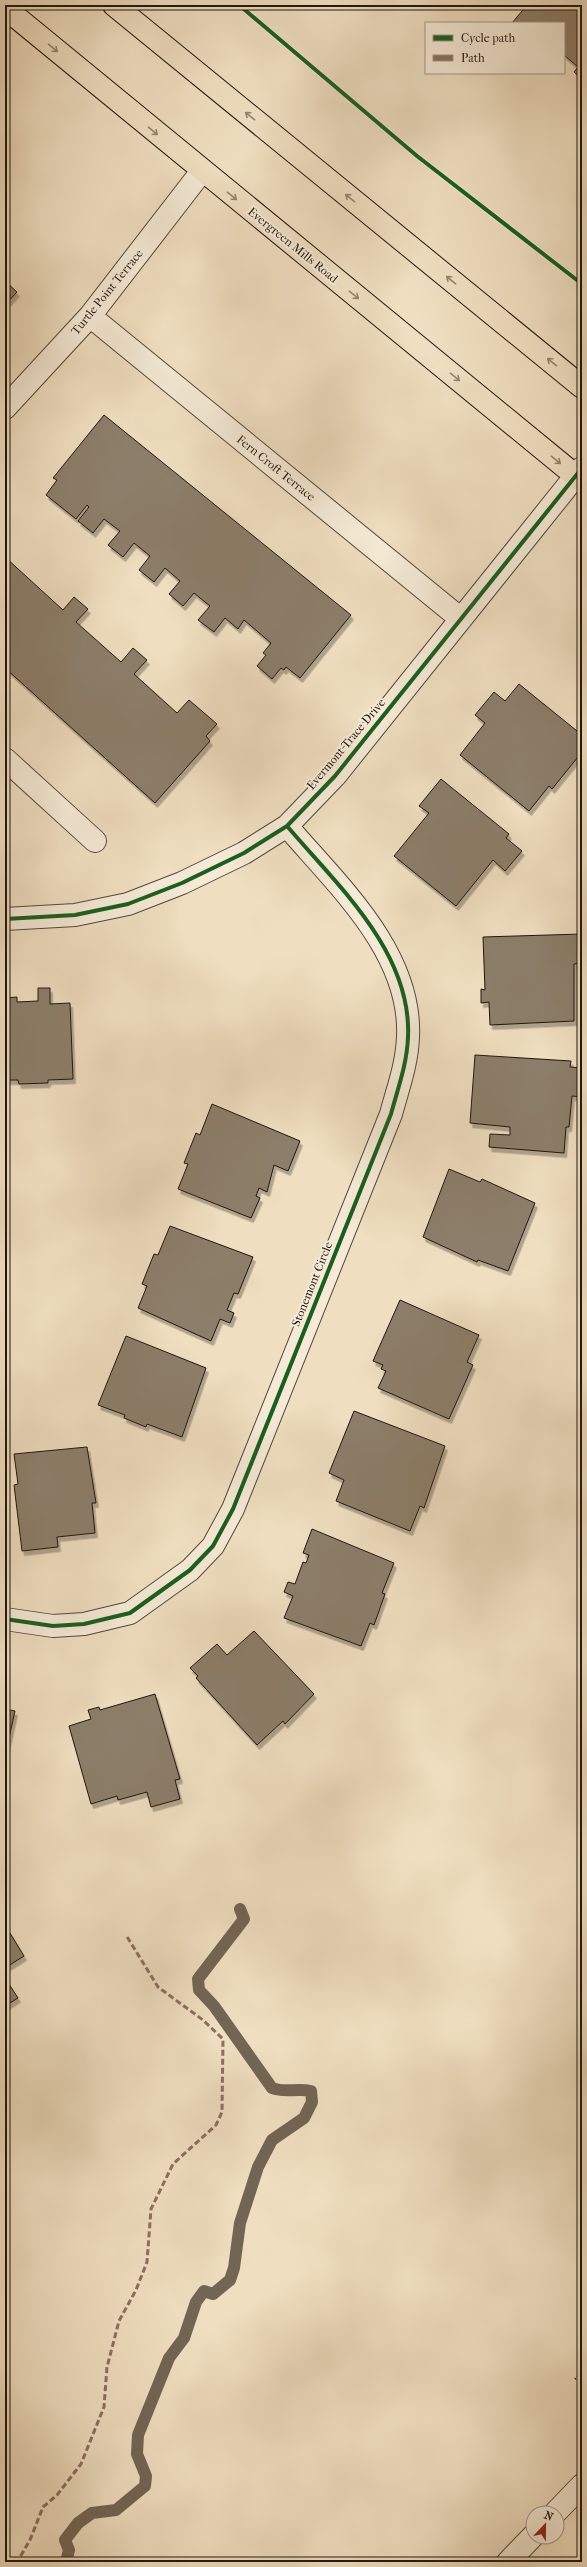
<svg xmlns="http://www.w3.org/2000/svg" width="587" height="2567" viewBox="0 0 587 2567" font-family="'IM FELL French Canon',serif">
<defs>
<filter id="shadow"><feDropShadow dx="2.5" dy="4.5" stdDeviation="0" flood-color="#0004"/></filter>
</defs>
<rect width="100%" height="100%" fill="#efdec0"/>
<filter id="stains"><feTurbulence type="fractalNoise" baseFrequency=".005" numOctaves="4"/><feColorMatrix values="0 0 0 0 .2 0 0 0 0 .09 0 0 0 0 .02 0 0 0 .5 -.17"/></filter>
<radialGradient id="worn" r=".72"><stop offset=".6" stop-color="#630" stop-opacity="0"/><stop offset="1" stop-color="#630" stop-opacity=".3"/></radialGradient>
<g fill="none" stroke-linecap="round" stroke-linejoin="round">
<path stroke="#726554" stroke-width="12" d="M66 2562 69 2550 65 2540 78 2523 92 2513 116 2510 145 2486 146 2476 137 2454 138 2435 169 2358 184 2338 196 2302 204 2291 213 2294 230 2280 234 2268 240 2223 258 2167 272 2140 304 2118 312 2102 311 2091C297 2088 285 2093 272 2088L214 2006 199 1990 198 1979 244 1919 240 1909"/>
</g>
<path fill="#8c7e6b" stroke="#20160e" filter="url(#shadow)" d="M527 5H582V79L574 72 578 67 564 55V23H512Z
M5 281 17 292 5 305Z
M104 415 351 615 300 678 286 667 284 670 281 668 272 679 257 666 266 655 263 653 271 643 244 620 238 629 225 618 214 632 198 620 210 606 194 593 183 606 169 594 180 581 165 568 154 582 139 570 150 556 134 543 123 557 108 545 120 531 104 519 93 533 78 521 89 507 87 505 76 519 46 495 57 480 53 478Z
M5 557 63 610 74 597 88 609 76 622 121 662 133 648 147 660 134 674 177 713 189 700 217 724 206 736 210 741 155 803 5 668Z
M519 684 582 735V752L552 789 549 786 529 811 460 755 485 723 475 715 494 692 505 701Z
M441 779 509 834 506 838 522 851 505 871 493 860 456 906 394 856 429 813 419 806Z
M582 934V963L574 964V1021L490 1025 489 1002 481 1003V989L485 990 483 937Z
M38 988H50V1004L70 1003 73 1079 48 1080V1083L19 1084 18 1080H5V998L17 997V1002L38 1001Z
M475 1055 571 1061 570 1067 582 1068V1097L572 1096 569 1127H566L564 1153 489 1147 490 1134 510 1135V1127L470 1123Z
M212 1104 300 1141 288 1171 274 1165 267 1192 259 1188 256 1196 260 1198 251 1218 178 1189 188 1164 184 1163 196 1133 200 1135Z
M449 1169 480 1182 482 1179 535 1203 508 1271 478 1260 477 1262 423 1237Z
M170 1226 253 1257 238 1294 234 1293 227 1310 234 1313 230 1323 220 1319 211 1341 138 1308 147 1286 142 1284 154 1254 158 1255Z
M400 1300 479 1335 467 1362 473 1365 449 1419 378 1388 386 1371 381 1369 383 1365 373 1361Z
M126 1336 206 1368 182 1437 147 1424 146 1427 124 1418 125 1415 98 1405Z
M354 1411 445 1446 424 1508 420 1506 410 1531 336 1501 344 1480 329 1473Z
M87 1447 96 1503H92L95 1533 57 1537 58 1547 22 1551 14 1485 18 1484 14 1454Z
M312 1529 394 1563 382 1593 385 1594 374 1625 370 1623 361 1646 284 1618 293 1596 284 1592 288 1582 295 1584 303 1562 306 1563 309 1555 303 1553Z
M254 1631 314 1694 285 1724 283 1721 257 1745 196 1678 198 1676 190 1668 217 1644 227 1655Z
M155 1694 180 1779 175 1780 180 1799 151 1807 147 1792 118 1800 117 1796 91 1804 69 1726 91 1719 88 1710 99 1707 100 1710Z
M5 1709 15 1711 5 1756Z
M10 1933 24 1956 5 1968V1936Z
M5 1978 18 1998 5 2006Z"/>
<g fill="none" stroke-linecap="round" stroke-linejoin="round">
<g stroke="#54483a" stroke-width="24">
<path id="minor" d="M90 316 461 619
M5 408 90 316 202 171
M5 759 95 841
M5 919 75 915 128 904 182 883 244 853 287 826 335 776 582 468
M5 1619 53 1626 84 1624 130 1613 190 1570 213 1546 233 1509 391 1114C398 1088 407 1064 408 1037 412 952 337 885 287 826"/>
</g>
<g stroke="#54483a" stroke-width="24">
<path id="tertiary" d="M555 2513 582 2485
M508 2562 533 2536"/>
</g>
<g stroke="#20160e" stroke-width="24">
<path id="primary" d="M114 5 582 387
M5 8 582 481"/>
</g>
<path stroke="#20160e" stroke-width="2.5" stroke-dasharray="1 2" stroke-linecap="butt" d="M239 5 417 156 582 284
M575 2379 582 2373"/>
<use href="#minor" stroke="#f5ead6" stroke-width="22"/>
<use href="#tertiary" stroke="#f5ead6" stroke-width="22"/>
<use href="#primary" stroke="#efdec0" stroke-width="22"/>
<path stroke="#8d6e63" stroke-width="3" stroke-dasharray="6 3" stroke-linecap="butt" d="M14 2562 20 2557 30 2540 43 2507 57 2495 81 2464 104 2407 107 2367 119 2321 136 2290 147 2262 151 2209 173 2164 216 2125 222 2112 223 2039 203 2020 158 1987 126 1935"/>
<g stroke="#f5ead6" stroke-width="6">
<path id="cycleway" d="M239 5 417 156 582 284
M5 919 75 915 128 904 182 883 244 853 287 826 335 776 582 468
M5 1619 53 1626 84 1624 130 1613 190 1570 213 1546 233 1509 391 1114C398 1088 407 1064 408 1037 412 952 337 885 287 826"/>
</g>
<use href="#cycleway" stroke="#1b5e20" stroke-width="4"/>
</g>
<defs><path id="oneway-shaft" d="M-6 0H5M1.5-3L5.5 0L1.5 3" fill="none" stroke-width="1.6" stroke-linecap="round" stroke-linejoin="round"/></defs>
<g stroke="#928470">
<use href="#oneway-shaft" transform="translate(53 48) rotate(40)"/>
<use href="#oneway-shaft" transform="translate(250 116) rotate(-141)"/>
<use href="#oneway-shaft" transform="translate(153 131) rotate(40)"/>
<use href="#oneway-shaft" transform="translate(232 196) rotate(39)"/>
<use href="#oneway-shaft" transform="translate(350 198) rotate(-141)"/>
<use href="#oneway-shaft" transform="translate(451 280) rotate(-141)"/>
<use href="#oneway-shaft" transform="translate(354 295) rotate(39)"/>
<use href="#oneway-shaft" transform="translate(552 362) rotate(-141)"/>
<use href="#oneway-shaft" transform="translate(455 377) rotate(39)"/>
<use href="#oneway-shaft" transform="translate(556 460) rotate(39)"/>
</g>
<g text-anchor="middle" stroke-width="4" stroke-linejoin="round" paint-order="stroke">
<g font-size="12" fill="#20160e" stroke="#f5ead6">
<text transform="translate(293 245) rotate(39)" y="4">Evergreen Mills Road</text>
<text transform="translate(107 292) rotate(-51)" y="4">Turtle Point Terrace</text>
<text transform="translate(276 468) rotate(39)" y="4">Fern Croft Terrace</text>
<text transform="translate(346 744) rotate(-50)" y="4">Evermont Trace Drive</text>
<text transform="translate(312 1284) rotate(-68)" y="4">Stonemont Circle</text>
</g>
</g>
<rect width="587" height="2567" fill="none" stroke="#efdec0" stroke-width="20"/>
<rect x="6" y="6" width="575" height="2555" fill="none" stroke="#20160e" stroke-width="2"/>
<rect x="10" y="10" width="567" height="2547" fill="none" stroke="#20160e"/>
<rect x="425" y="22" width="140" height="52" fill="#f5ead6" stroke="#a09586"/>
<rect x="433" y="35" width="20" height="6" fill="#1b5e20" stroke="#a09586"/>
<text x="461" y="42" font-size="12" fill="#20160e">Cycle path</text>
<rect x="433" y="55" width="20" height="6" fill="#8d6e63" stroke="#a09586"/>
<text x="461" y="62" font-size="12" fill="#20160e">Path</text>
<g transform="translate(545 2525) rotate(22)"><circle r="19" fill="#f5ead6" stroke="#a09586"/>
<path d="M0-3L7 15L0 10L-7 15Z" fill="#8f2418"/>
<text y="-6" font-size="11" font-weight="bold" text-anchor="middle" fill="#20160e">N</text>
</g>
<rect width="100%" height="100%" filter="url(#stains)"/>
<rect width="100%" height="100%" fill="url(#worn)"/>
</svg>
